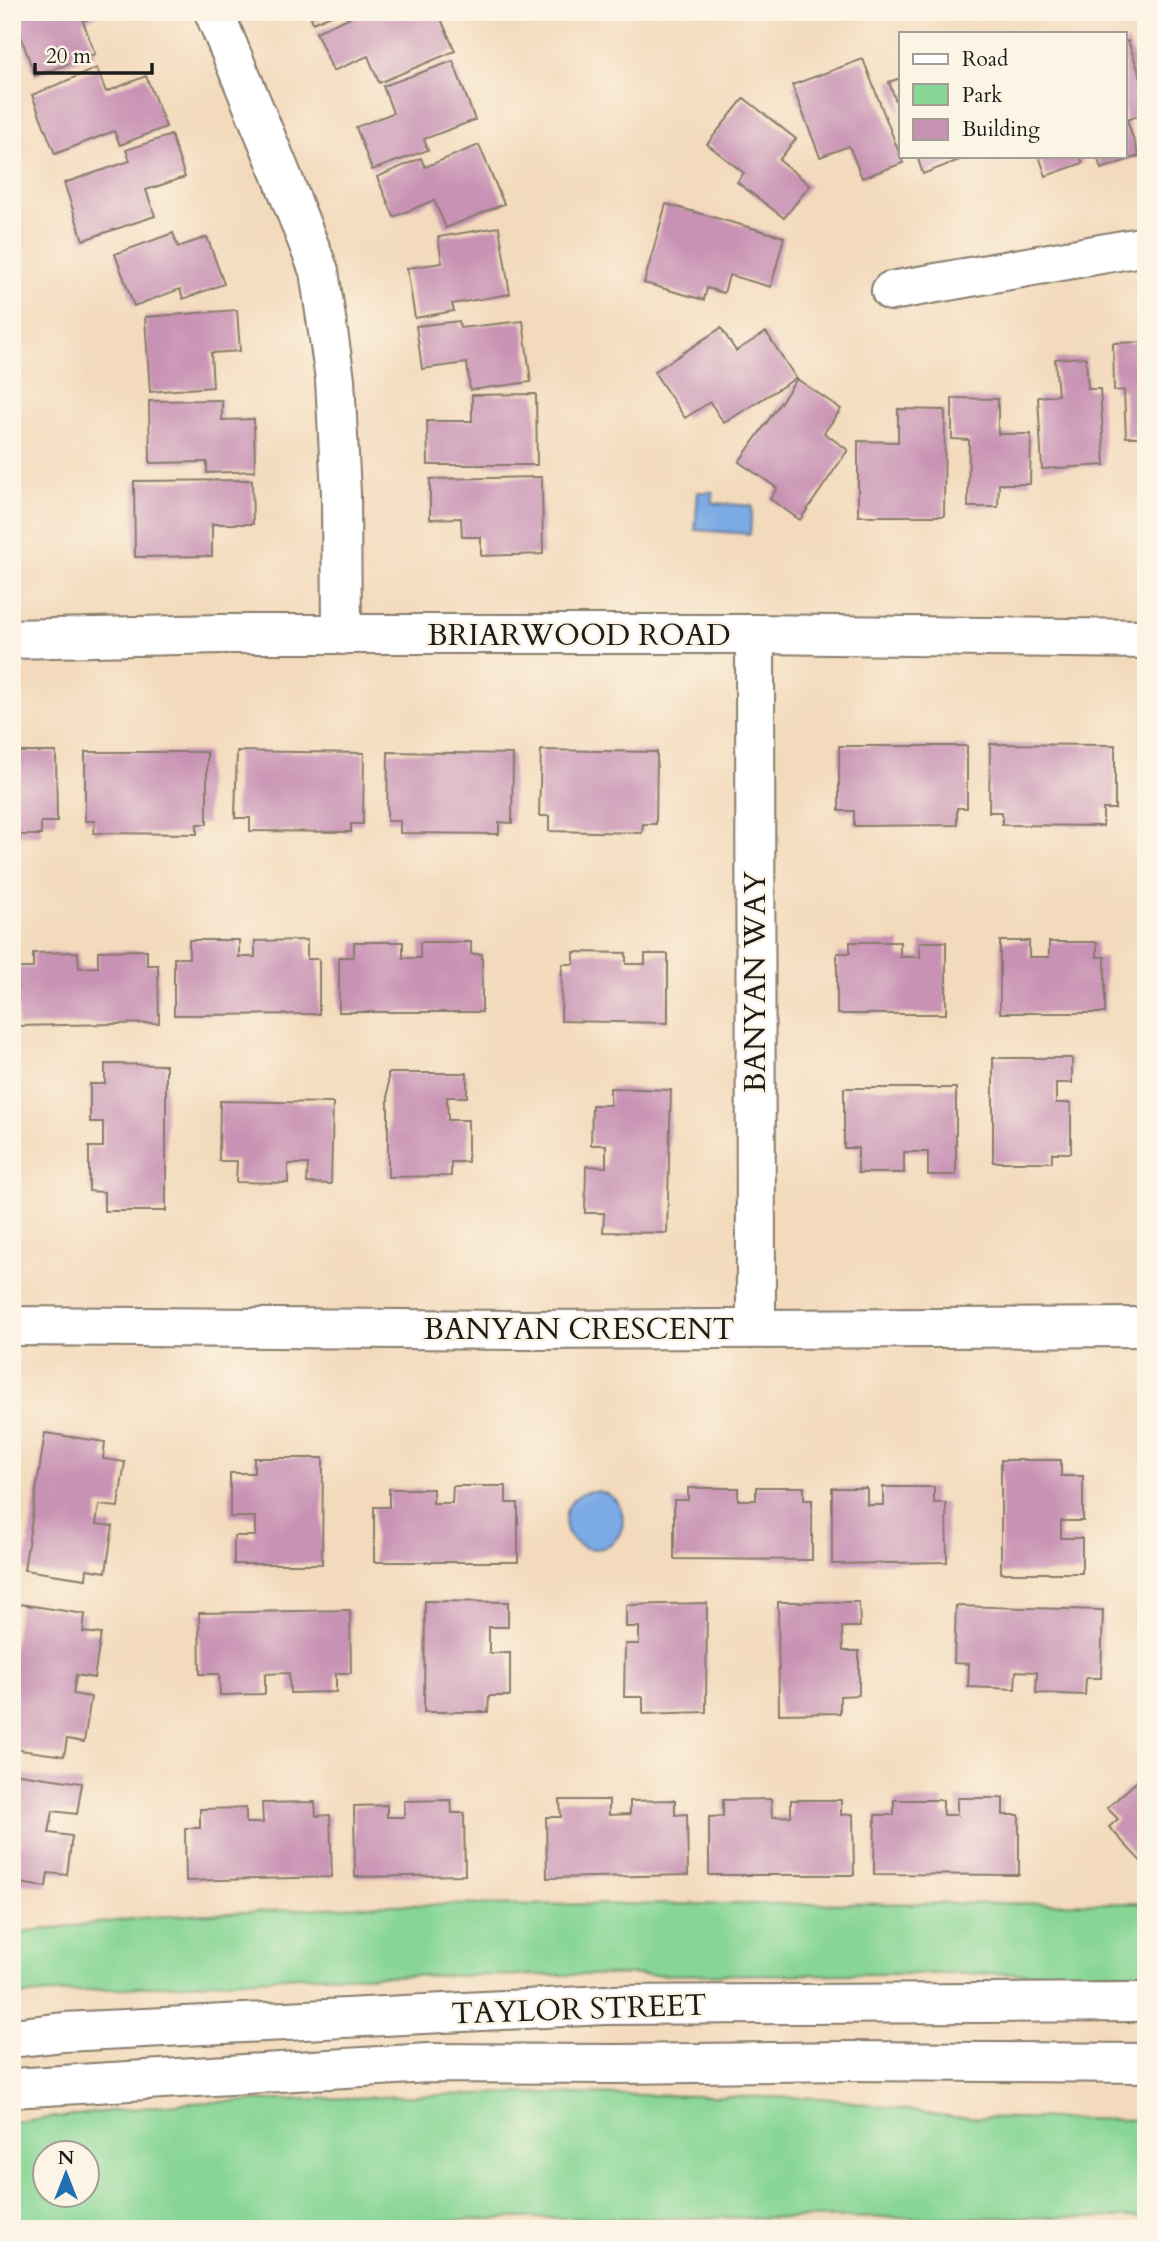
<svg xmlns="http://www.w3.org/2000/svg" width="1158" height="2241" viewBox="0 0 1158 2241" font-family="Cardo,serif">
<rect width="100%" height="100%" fill="#fcf5e5"/>
<filter id="ink" filterUnits="userSpaceOnUse"><feTurbulence type="fractalNoise" baseFrequency=".0143" numOctaves="2"/><feDisplacementMap in="SourceGraphic" scale="14" xChannelSelector="R" yChannelSelector="G"/><feConvolveMatrix kernelMatrix="1 2 1 2 8 2 1 2 1" color-interpolation-filters="sRGB"/></filter>
<filter id="wash" filterUnits="userSpaceOnUse"><feTurbulence type="fractalNoise" baseFrequency=".00686" numOctaves="4" result="noise"/><feDisplacementMap in="SourceGraphic" scale="28" xChannelSelector="R" yChannelSelector="G"/><feGaussianBlur stdDeviation="1.57" result="paint"/><feColorMatrix in="noise" values="0 0 0 0 0 0 0 0 0 0 0 0 0 0 0 0 0 1.4 0 .05"/><feComposite in="paint" operator="in"/></filter>
<g filter="url(#wash)">
<rect width="100%" height="100%" fill="#f3dabc"/>
<path fill="#87d695" stroke="#527958" stroke-width="2" fill-rule="evenodd" d="M1146 1903V1973H1143L299 1976 12 1996V1933L151 1917 380 1905Z
M511 2093 825 2098 954 2117 1146 2120V2217L510 2218 259 2229H12V2122L186 2103ZM46 2154H88V2196H46Z"/>
<path fill="#7baae4" stroke="#4c6380" stroke-width="2" d="M698 492H713V503L752 506 750 534 695 530Z
M565 1520a29 29 0 1 1 58 0a29 29 0 1 1-58 0Z"/>
<g id="blocks">
<path fill="#c892b4" d="M12 12H105V13L83 21 95 54 35 76Z
M309 12H338L313 23Z
M362 12H438L455 51 379 83 368 56 333 71 316 32Z
M1128 41 1146 92V113L1127 120 1139 156 1101 169 1097 156H1125V42Z
M863 59 903 163 862 178 849 146 820 157 792 85Z
M453 61 475 120 424 139 428 150 372 170 356 127 393 113 383 86Z
M97 68 106 92 146 76 166 127 120 145 114 131 55 154 32 95Z
M901 78V113H900L889 82Z
M744 98 796 139 779 160 810 185 784 218 737 182 744 173 707 144Z
M171 135 185 177 146 190 155 216 83 240 64 183 130 161 126 150Z
M479 145 504 204 446 228 434 200 394 217 377 177 421 158 425 167Z
M917 156H961L962 159 923 174Z
M1039 156H1080L1083 163 1046 176Z
M666 204 784 237 771 287 729 275 724 293 707 288 704 300 644 283Z
M499 227 510 294 452 304 454 311 415 318 407 268 442 263 438 237Z
M173 233 178 247 207 237 224 284 183 299 180 289 134 306 115 254Z
M237 310 240 351 211 353 213 387 150 392 145 317Z
M459 321 460 328 523 321 531 382 470 390 467 363 422 369 416 326Z
M721 328 736 351 766 332 796 378 724 423 710 402 685 418 654 372Z
M1146 342V437H1126L1124 390 1114 391 1113 343Z
M1086 357 1088 389H1100L1105 465 1042 469 1038 397 1058 395 1055 359Z
M797 379 841 409 824 433 848 450 800 520 770 499 777 488 739 462Z
M536 394 537 465H428L427 421H472V395Z
M952 398 998 399V434H1031L1030 484H999L998 507H968L969 440 952 439Z
M222 400V420L254 419 255 471 207 473V462L150 463 149 401Z
M898 409 945 410 944 516H858V441L898 442Z
M542 477 543 554 481 556V537H462L461 518 430 519V479Z
M252 480 253 524H212V556L135 557 134 481Z
M15 482 20 540 12 541V483Z
M990 744 1115 745V809H1103V826L1002 825V812H989Z
M839 746H967V808H957V825L854 826V811H839Z
M541 750 657 752 656 824H643L642 833 549 831V816H539Z
M237 751 364 753 363 824H351V832L250 831V818H235Z
M12 752H56L57 822H41V835H12Z
M85 752H207V824H197V834L94 833 95 821H85Z
M388 752 513 754 512 823 499 822V834L400 833V821H387Z
M189 940H239V957H255V941L307 940V959H319V1014L174 1015V958H189Z
M1000 941H1029V957H1049V942H1097V957H1105V1013H1000Z
M354 942H403V958H420V942H471V954H482V1012H339V957H354Z
M850 942H900V957H920V942H946V1014H837V953H850Z
M147 950V965H158L159 1023 18 1026 17 968H33V953L78 952 79 968 98 967V951Z
M574 952 626 953V964H645V954H668V1023L561 1021 562 964H574Z
M993 1058H1072V1083H1056V1103H1071V1153H1052V1162H993Z
M105 1064 166 1065V1211H104V1192L89 1191V1147H103V1122H90V1084H105Z
M388 1073H467V1097H447L448 1120H468V1162H451V1176L388 1177Z
M610 1088 671 1090 667 1233 603 1232 604 1213H585L586 1166 606 1167V1145H591L592 1105H610Z
M844 1088H956V1175H928V1152H904V1173H858V1148H844Z
M220 1101 333 1103 331 1184 307 1183 308 1164H288V1183L236 1182 237 1161H219Z
M45 1433 105 1442 103 1459 125 1462 118 1507 99 1505 96 1524 113 1526 106 1572 87 1569 86 1579 24 1570Z
M254 1458H323L322 1564H234V1536H255V1517H230V1473H254Z
M1001 1460H1061V1476H1083V1521H1061V1538H1082V1573H1001Z
M453 1486H506V1503H518V1562H374V1507H389V1489H433V1503H452Z
M756 1487H804V1500H812V1560L674 1559V1500H688V1488H738V1500H756Z
M883 1487H934V1503H946L947 1562 832 1564V1488H867V1505H883Z
M425 1601 508 1602V1627H489V1653H510V1696H489L488 1712H424Z
M778 1602H859L860 1627H842L843 1651H859V1695L840 1696V1713L779 1714Z
M707 1603 706 1712 643 1714V1697H624L625 1644H639V1627H626V1605Z
M20 1604 85 1614 83 1632 101 1634 94 1678 76 1675 73 1694 91 1697 84 1742 67 1739 64 1756 12 1749V1655Z
M956 1606 1103 1610 1101 1678H1086L1085 1695 1036 1693 1037 1672 1016 1671 1015 1689 968 1687 969 1664 954 1663Z
M350 1610 351 1673H336V1692L290 1693 289 1673 265 1674V1694L220 1695 219 1674H200L199 1613Z
M12 1773 82 1783 77 1814 53 1811 49 1833 72 1836 67 1875 48 1873 46 1887 12 1882Z
M1144 1775 1146 1778V1867L1109 1827 1118 1819 1107 1808Z
M957 1798H1003V1815H1019V1875L874 1874 875 1815H894V1800H943V1815H957Z
M771 1799 772 1817 791 1816V1800H841V1815L853 1814 854 1875H709V1817L723 1816V1800Z
M451 1800 452 1813H464L465 1875 355 1877 354 1806 387 1805V1817H404V1801Z
M560 1800H609V1815L630 1814V1801L675 1800V1815L687 1814 688 1875 547 1878 546 1817H561Z
M315 1802 316 1816 330 1815 332 1877 186 1881 185 1828H200V1809L246 1808V1823H263L262 1803Z"/>
</g>
</g>
<g filter="url(#ink)">
<use href="#blocks" fill-opacity="0" stroke="#887b6c" stroke-width="2"/>
<g fill="none" stroke-linecap="round" stroke-linejoin="round">
<g stroke="#887b6c" stroke-width="42">
<path id="minor" d="M214 12 280 171 319 271 335 379 341 493 342 635
M891 291 1146 246
M755 634 756 1329
M12 1326 525 1330 1146 1327"/>
</g>
<g stroke="#887b6c" stroke-width="42">
<path id="tertiary" d="M12 639 221 634H755L1146 639"/>
</g>
<g stroke="#887b6c" stroke-width="42">
<path id="secondary" d="M12 2038 64 2032 605 2005 1146 2002
M12 2088 429 2063 618 2064 847 2061 1146 2063"/>
</g>
<use href="#minor" stroke="#fff" stroke-width="38"/>
<use href="#tertiary" stroke="#fff" stroke-width="38"/>
<use href="#secondary" stroke="#fff" stroke-width="38"/>
</g>
</g>
<g text-anchor="middle" stroke-width="5" stroke-linejoin="round" paint-order="stroke">
<g font-size="30" fill="#1c1c1c" stroke="#fcf5e5">
<text x="579" y="645">BRIARWOOD ROAD</text>
<text transform="translate(755 982) rotate(-90)" y="10">BANYAN WAY</text>
<text x="579" y="1339">BANYAN CRESCENT</text>
<text transform="translate(579 2009) rotate(-2)" y="10">TAYLOR STREET</text>
</g>
</g>
<rect width="1158" height="2241" fill="none" stroke="#fcf5e5" stroke-width="42"/>
<rect x="899" y="32" width="228" height="126" fill="#fcf5e5" stroke="#a29e95" stroke-width="2"/>
<rect x="913" y="54" width="35" height="10" fill="#ffffff" stroke="#a29e95" stroke-width="2"/>
<text x="962" y="66" font-size="21" fill="#1c1c1c">Road</text>
<rect x="913" y="84" width="35" height="21" fill="#87d695" stroke="#a29e95" stroke-width="2"/>
<text x="962" y="102" font-size="21" fill="#1c1c1c">Park</text>
<rect x="913" y="119" width="35" height="21" fill="#c892b4" stroke="#a29e95" stroke-width="2"/>
<text x="962" y="136" font-size="21" fill="#1c1c1c">Building</text>
<g transform="translate(66 2174)"><circle r="33" fill="#fcf5e5" stroke="#a29e95" stroke-width="2"/>
<path d="M0-5L12 26L0 18L-12 26Z" fill="#1f6fb2"/>
<text y="-10" font-size="19" font-weight="bold" text-anchor="middle" fill="#1c1c1c">N</text>
</g>
<path d="M35 63v10h117v-10" fill="none" stroke="#1c1c1c" stroke-width="3.5"/>
<text x="46" y="63" font-size="21" fill="#1c1c1c" stroke="#fcf5e5" stroke-width="5" paint-order="stroke">20 m</text>
</svg>
